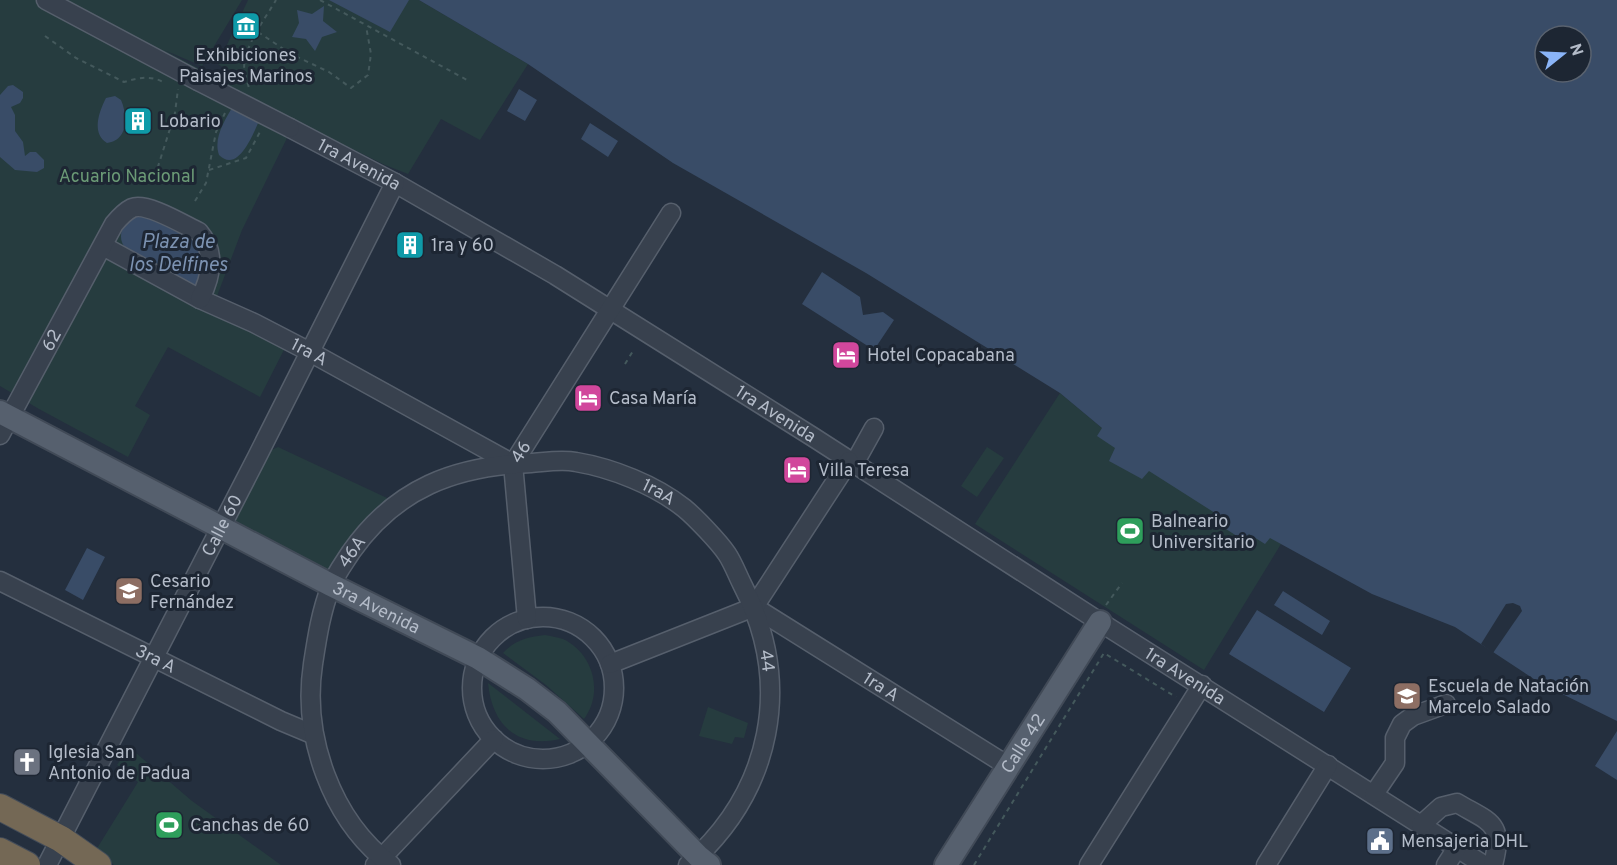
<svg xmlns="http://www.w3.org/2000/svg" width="1617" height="865" viewBox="0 0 1617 865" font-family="Overpass,sans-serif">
<rect width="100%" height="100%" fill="#242f3e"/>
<path fill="#263c3f" d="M0 0H46L129 34 54 0H242L202 66 164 50 228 84 233 74 218 64 248 0H419L528 64 480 140 441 119 408 174 385 165 279 113 271 129 287 138 242 230 217 296 290 338 260 397 168 347 135 406 150 415 128 457 39 409 0 386Z
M1060 393 1102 428 1281 544 1204 670 975 524Z
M278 447 387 498 377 520 331 585 221 526 257 457Z
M987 447 1004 458 977 497 961 486Z
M545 635C550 636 557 637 563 639 593 653 604 692 584 719L546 685 503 653C515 640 528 637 545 635Z
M488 683 560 739C516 749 492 724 488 683Z
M708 707 748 723 744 738 735 737 732 744 699 736Z
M129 747 192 801 281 865H114L96 850 138 782 117 765Z"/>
<path fill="#394c67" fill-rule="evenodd" d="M329 0H409L390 32Z
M419 0H1617V721L1540 683 1455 627 1372 594 1270 538 1265 544 1249 534 1243 540 1212 520 1215 513 1149 471 1142 479 1109 461 1115 448 1097 436 1102 428 1060 393 866 273 673 163 528 64ZM1545 36H1581V72H1545Z
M324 6 323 21 337 32 322 37 315 51 306 39 292 37 299 23 297 10 312 14Z
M13 85 23 92V98L20 103 11 107 15 115V131L23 142 25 156 30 152H36L44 160V168L37 172 15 170 0 157V95L8 86Z
M519 89 537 100 525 121 507 111Z
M115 96 121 100C128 116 128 141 107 143 91 133 99 112 106 98Z
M233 106 259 121C253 134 238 174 219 155 213 138 225 120 233 106Z
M590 123 618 141 608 157 581 139Z
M138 215H146C169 225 199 232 202 261 203 270 203 275 199 284L194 285 127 250C114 237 124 220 138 215Z
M822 272 860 297 863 315 883 312 894 320 874 350 802 304Z
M87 548 105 557 83 600 65 590Z
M1283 591 1330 621 1322 635 1274 605Z
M1257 610 1351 668 1324 712 1229 654Z
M1617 731V780L1595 766Z"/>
<path fill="#242f3e" d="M1513 603 1520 606 1522 611 1493 653 1481 644 1506 604Z"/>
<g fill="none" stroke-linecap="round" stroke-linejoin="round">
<g stroke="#565f6c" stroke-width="21">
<g id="minor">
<path d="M46 0 198 81"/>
<path id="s1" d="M290 128 395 183 555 275 813 437 1100 622 1484 865"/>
<path id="s2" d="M103 246 200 299 254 323 310 352 513 464"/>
<path id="s3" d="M0 435 114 224C119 218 124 212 132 208 147 202 184 225 199 232 217 253 211 277 200 299"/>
<path d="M854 464 874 428"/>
<path id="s4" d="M0 581 281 721 312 734"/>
<path id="s5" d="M754 607 1008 766"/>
<path d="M754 607 849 461"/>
<circle cx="543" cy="688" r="71"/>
<path id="s6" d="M527 619 513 464 671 213"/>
<path d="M610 664 754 607"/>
<path d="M1374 794 1395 763V738L1402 724 1413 716 1446 704"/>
<path d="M1421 825 1441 807 1457 803C1491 823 1504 822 1493 865"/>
<path id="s7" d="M47 865 257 457 395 183"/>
<path d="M375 865 494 739"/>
<path id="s8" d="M391 865C331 820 302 736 313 664 317 638 321 611 331 586 335 575 344 563 351 552 396 488 455 466 531 463 545 462 562 459 576 462 612 468 655 485 684 508 695 517 719 542 727 554 733 563 737 574 742 584 794 684 772 791 688 865"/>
<path d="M1089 865 1202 685"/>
<path d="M1266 865 1328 765"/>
<path d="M1446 865 1457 848"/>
</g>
</g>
<g stroke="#414a57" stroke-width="26">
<g id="major">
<path id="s9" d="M0 412 331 585 478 658 527 689 557 712 698 856 709 865"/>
<path id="s10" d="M946 865 1100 622"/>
</g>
</g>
<g stroke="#434c59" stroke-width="28">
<path id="highway" d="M0 807 61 839 98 865
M0 851 27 865"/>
</g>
<path stroke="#44595c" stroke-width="2" stroke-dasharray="4.5 4.5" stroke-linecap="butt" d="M320 0 467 80
M258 32 291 54 329 72 351 88 368 75 371 54 366 26
M45 36 76 58 124 82C138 78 150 75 163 82
M245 74 249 88
M239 84 245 74C239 53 265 19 276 0
M209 170 246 158 261 130
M155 176 175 113 178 89
M195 201 206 183 216 132 225 113
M625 364 633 351
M1106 605 1122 583
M974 865 1104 653 1176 697"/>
<use href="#minor" stroke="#38414e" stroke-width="18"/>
<use href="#major" stroke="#56606e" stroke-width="22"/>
<use href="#highway" stroke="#746855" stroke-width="26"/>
<g stroke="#565f6c" stroke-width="21" stroke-linecap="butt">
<path id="minor-bridge" d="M198 81 290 128"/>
</g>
<use href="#minor-bridge" stroke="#38414e" stroke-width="18"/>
</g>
<defs>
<g id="museum-square" transform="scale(1.5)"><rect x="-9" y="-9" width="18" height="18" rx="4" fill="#0f9aa8" stroke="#1d2633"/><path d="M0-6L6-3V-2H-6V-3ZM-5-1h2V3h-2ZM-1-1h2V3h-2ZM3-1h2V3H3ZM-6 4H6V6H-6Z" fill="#fff"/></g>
<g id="building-square" transform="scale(1.5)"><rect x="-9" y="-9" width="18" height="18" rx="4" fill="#0f9aa8" stroke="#1d2633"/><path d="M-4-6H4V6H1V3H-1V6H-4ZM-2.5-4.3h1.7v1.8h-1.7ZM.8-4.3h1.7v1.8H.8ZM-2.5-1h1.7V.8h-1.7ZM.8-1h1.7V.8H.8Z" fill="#fff"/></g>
<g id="hotel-square" transform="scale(1.5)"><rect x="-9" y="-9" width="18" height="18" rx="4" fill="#d1479c" stroke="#1d2633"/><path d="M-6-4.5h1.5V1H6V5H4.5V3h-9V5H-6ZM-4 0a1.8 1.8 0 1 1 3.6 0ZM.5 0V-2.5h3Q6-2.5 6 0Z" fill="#fff"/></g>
<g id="stadium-square" transform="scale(1.5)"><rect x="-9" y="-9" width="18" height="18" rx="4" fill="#2e9e5b" stroke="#1d2633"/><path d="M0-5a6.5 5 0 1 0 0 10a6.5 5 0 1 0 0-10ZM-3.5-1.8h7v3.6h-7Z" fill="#fff"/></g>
<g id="school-square" transform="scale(1.5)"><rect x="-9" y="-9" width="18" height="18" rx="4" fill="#8d6e63" stroke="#1d2633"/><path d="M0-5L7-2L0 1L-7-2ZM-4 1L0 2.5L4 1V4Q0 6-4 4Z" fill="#fff"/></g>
<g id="church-square" transform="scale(1.5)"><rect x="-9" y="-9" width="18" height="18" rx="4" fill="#6b7280" stroke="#1d2633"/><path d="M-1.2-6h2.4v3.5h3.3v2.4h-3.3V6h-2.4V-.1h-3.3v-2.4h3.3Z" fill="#fff"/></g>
<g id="civic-square" transform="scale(1.5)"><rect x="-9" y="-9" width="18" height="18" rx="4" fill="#5c6f8a" stroke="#1d2633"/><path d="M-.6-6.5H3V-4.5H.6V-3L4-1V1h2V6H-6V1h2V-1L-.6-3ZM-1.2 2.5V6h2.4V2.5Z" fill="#fff"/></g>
</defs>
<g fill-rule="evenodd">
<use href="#museum-square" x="246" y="26"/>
<use href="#building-square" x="138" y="121"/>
<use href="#building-square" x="410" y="245"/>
<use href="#hotel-square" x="846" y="355"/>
<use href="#hotel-square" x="588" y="398"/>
<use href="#hotel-square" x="797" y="470"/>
<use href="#stadium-square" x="1130" y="531"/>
<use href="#school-square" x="129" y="591"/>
<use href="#school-square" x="1407" y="696"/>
<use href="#church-square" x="27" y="762"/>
<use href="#stadium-square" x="169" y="825"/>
<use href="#civic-square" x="1380" y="841"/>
</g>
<g text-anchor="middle" stroke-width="6" stroke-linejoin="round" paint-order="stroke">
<g font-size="18" fill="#b4bcc9" stroke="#1d2633" text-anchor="start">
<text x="246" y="61" text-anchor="middle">Exhibiciones<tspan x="246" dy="21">Paisajes Marinos</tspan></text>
<text x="159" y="127">Lobario</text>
<text x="431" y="251">1ra y 60</text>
<text x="867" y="361">Hotel Copacabana</text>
<text x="609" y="404">Casa María</text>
<text x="818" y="476">Villa Teresa</text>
<text x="1151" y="527">Balneario<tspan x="1151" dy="21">Universitario</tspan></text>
<text x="150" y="587">Cesario<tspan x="150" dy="21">Fernández</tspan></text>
<text x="1428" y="692">Escuela de Natación<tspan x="1428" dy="21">Marcelo Salado</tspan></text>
<text x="48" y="758">Iglesia San<tspan x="48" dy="21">Antonio de Padua</tspan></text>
<text x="190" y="831">Canchas de 60</text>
<text x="1401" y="847">Mensajeria DHL</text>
</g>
<g font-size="18" fill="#b4bcc9" stroke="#1d2633">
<text dy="6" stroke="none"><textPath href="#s1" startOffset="78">1ra Avenida</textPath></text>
<text dy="6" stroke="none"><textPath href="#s3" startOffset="108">62</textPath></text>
<text dy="6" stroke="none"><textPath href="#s2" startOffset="232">1ra A</textPath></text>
<text dy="6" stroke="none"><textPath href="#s1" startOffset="564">1ra Avenida</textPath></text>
<text dy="6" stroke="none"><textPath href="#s6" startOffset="170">46</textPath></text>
<text dy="6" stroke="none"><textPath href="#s8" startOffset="688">1raA</textPath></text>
<text dy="6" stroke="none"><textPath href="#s7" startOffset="382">Calle 60</textPath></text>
<text dy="6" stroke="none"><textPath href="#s8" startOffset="346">46A</textPath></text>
<text dy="6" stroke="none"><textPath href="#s9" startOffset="424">3ra Avenida</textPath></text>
<text dy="6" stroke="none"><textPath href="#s4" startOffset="174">3ra A</textPath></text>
<text dy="6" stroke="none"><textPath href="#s8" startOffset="896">44</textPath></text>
<text dy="6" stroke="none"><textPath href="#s1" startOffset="1050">1ra Avenida</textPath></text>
<text dy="6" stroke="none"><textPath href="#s5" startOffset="150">1ra A</textPath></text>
<text dy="6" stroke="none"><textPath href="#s10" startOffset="144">Calle 42</textPath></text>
</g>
<g font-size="18" fill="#6b9a76" stroke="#1d2633">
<text x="127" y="182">Acuario Nacional</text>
</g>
<g font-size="20" font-style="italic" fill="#7c92b1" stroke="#1d2633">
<text x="178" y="248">Plaza de<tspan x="178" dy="23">los Delfines</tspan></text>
</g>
</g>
<g transform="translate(1563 54) rotate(72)"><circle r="28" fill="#1d2633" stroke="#59626f" stroke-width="1.5"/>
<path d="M0-4.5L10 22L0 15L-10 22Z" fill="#8ab4f8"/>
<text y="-9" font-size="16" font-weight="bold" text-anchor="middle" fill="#b4bcc9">N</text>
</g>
</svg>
